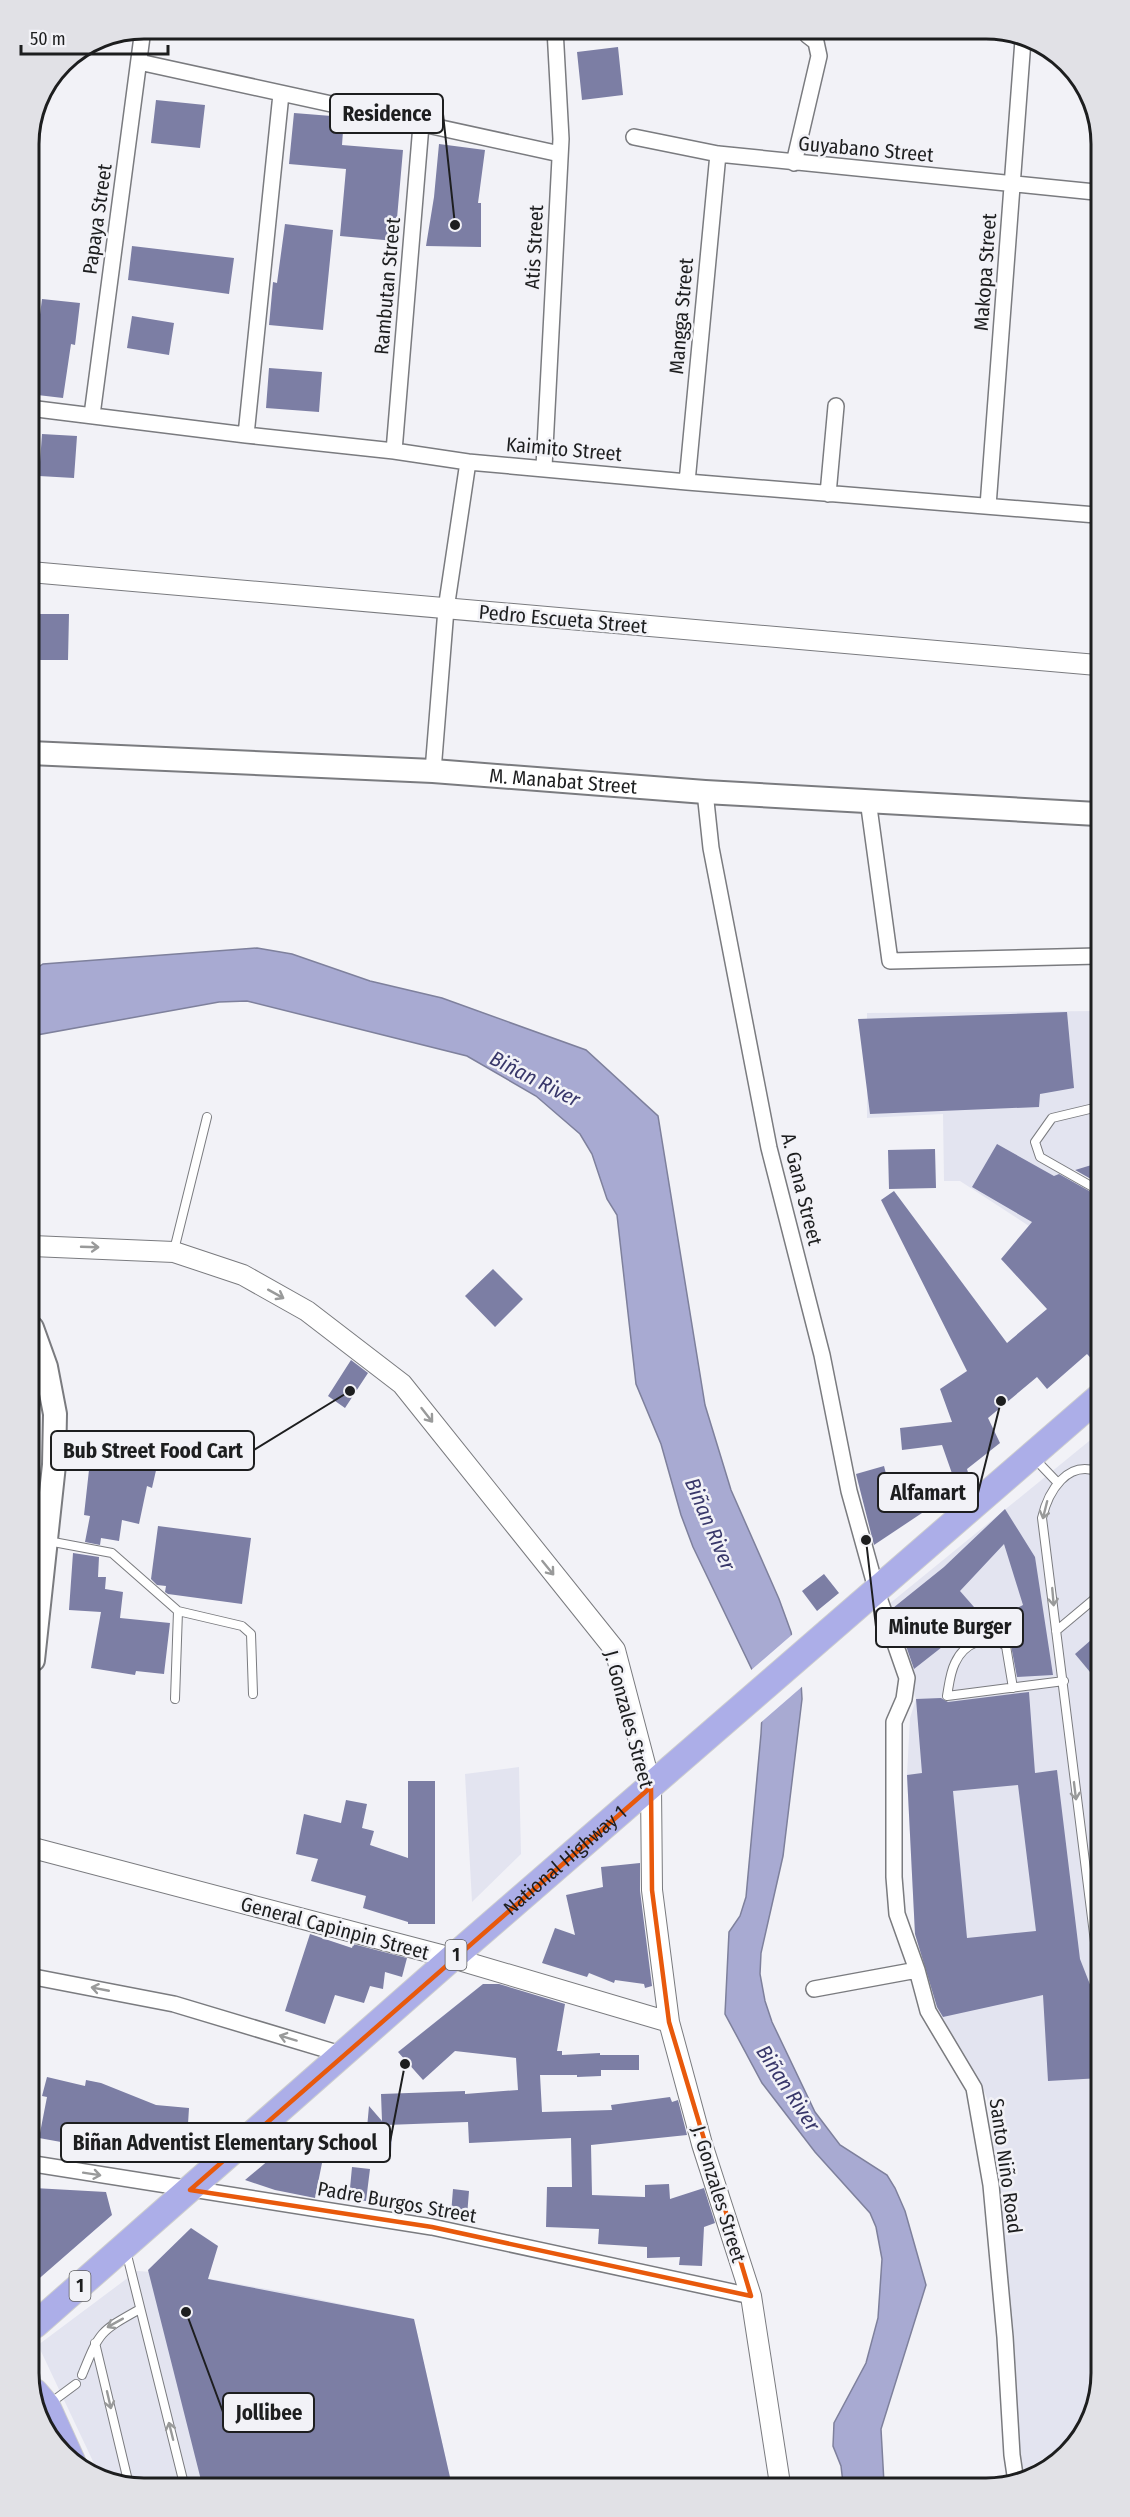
<svg xmlns="http://www.w3.org/2000/svg" width="1130" height="2517" viewBox="0 0 1130 2517" font-family="'Fira Sans Condensed',sans-serif">
<rect width="100%" height="100%" fill="#f2f2f7"/>
<path fill="#e3e4f0" d="M1098 1011V1163L1071 1171 1098 1186V1271L960 1181H944L943 1114 867 1118V1013Z
M1099 1433 1101 2373 1082 2436 1022 2471 1017 2460 1000 2187 987 2098 977 2077 937 2018 915 1934 907 1775 910 1718 916 1699 883 1609Z
M519 1767 521 1854 472 1902 465 1774Z
M137 2271 183 2274 284 2292 414 2319 452 2486 136 2488 99 2474 38 2345Z"/>
<path fill="#a8aad2" stroke="#7e809c" stroke-width="1.5" d="M257 948 292 954 370 981 442 998 586 1050 658 1116 705 1405 731 1490 779 1599 791 1632 801 1682 802 1699 783 1856 761 1953 760 1974 765 2001 772 2022 815 2112 840 2145 887 2175 895 2188 905 2211 926 2285 881 2429 884 2483H843L841 2466 833 2446 834 2423 866 2363 878 2318 882 2259 876 2227 870 2213 815 2152 762 2083 725 2014 729 1932 740 1916 746 1897 761 1734 762 1714 756 1678 693 1547 681 1515 661 1444 636 1384 617 1215 607 1199 592 1154 580 1134 536 1096 467 1056 247 1001 219 1002 31 1036V972L43 964Z"/>
<path fill="#f2f2f7" d="M794 1633 804 1685 758 1725 757 1695 750 1671Z"/>
<path fill="#7c7ea4" fill-rule="evenodd" d="M618 47 623 95 582 100 577 52Z
M156 100 205 105 200 148 151 143Z
M294 113 344 117 342 145 403 150 395 241 340 236 346 169 289 164Z
M439 144 485 150 478 203H481V247L426 246 434 197Z
M285 224 333 230 323 330 269 325 273 282 277 283Z
M132 246 234 258 229 294 128 280Z
M42 299 80 303 75 345 71 344 63 398 29 394V360L34 361Z
M132 316 174 323 169 355 127 348Z
M269 368 322 372 319 412 266 408Z
M42 434 77 436 74 478 39 476Z
M32 614H69L68 660H30Z
M1067 1012 1074 1088 1040 1094 1039 1107 870 1114 858 1019Z
M997 1144 1054 1176 1059 1174 1098 1196 1099 1367 1087 1354 1047 1389 1037 1377 988 1418 1000 1443 967 1469 969 1476 955 1482 942 1445 902 1450 900 1428 952 1422 940 1389 967 1371 881 1200 894 1191 1007 1343 1047 1309 1001 1259 1032 1222 972 1187Z
M935 1149 936 1188 889 1189 888 1150Z
M1098 1163V1183L1075 1170Z
M493 1269 523 1299 495 1327 465 1296Z
M351 1360 368 1373 345 1408 328 1396Z
M93 1434 123 1436 122 1458 157 1466 152 1488 147 1486 139 1524 122 1520 119 1541 101 1538 100 1545 85 1542 90 1516 84 1515Z
M884 1466 890 1489 932 1478 940 1501 874 1545 856 1474Z
M1005 1509 1035 1557 1053 1675 1017 1677 1005 1614 1023 1605 1004 1544 960 1591 974 1607 959 1622 965 1629 914 1669 893 1608 944 1567Z
M158 1526 251 1538 242 1604 168 1594 165 1592 166 1586 157 1585 151 1579Z
M73 1553 99 1557 98 1577H106L105 1589 123 1592 120 1618 170 1623 164 1674 136 1671 135 1675 91 1668 101 1612 69 1610Z
M824 1574 839 1593 817 1611 802 1591Z
M1099 1633V1639L1100 1684 1075 1654Z
M1029 1692 1035 1773 1057 1770 1080 1959 1100 2010 1101 2078 1048 2081 1043 1995 943 2017 937 2007 915 1934 907 1775 922 1773 916 1699 941 1698 948 1702ZM1018 1785 1036 1931 967 1938 953 1791Z
M408 1781H435V1924H408V1922L363 1908 366 1896 311 1881 318 1859 296 1854 304 1814 341 1823 346 1800 367 1804 362 1828 374 1831 370 1845 408 1858Z
M640 1863V1891L652 1986 645 1988 644 1984 615 1980 614 1983 589 1973 587 1977 542 1963 555 1928 575 1935 566 1895 603 1887 601 1867Z
M310 1934 352 1948 353 1944 407 1958 402 1977 385 1972 383 1989 370 1986 364 2003 335 1995 325 2024 285 2011Z
M483 1984H499L565 2004 557 2051H562V2055L600 2053V2055H639V2070H601V2076L577 2077V2075H540L542 2112 612 2110 611 2105 670 2097 672 2102 678 2100 687 2135 591 2145 592 2195 645 2197V2185L669 2184 670 2199 704 2188 715 2223 704 2227 702 2266 679 2265 680 2257 647 2258V2247L598 2244 599 2229 546 2227 547 2187H572L571 2138 469 2143 468 2122 386 2125 392 2132 391 2152 365 2150 369 2106 382 2121 381 2094 465 2091V2094L518 2090 516 2058 455 2051 423 2080 398 2052Z
M47 2077 85 2086 86 2080 101 2083 156 2105 189 2108 186 2156 127 2160 126 2162 71 2148 72 2144 39 2138 47 2097 42 2096Z
M276 2154 322 2163 315 2198 275 2190 245 2180Z
M352 2167 370 2169 366 2201 349 2199Z
M34 2188 106 2192 112 2215 34 2283Z
M453 2189 469 2191 467 2216 451 2214Z
M191 2228 218 2246 208 2279 414 2319 452 2486 203 2488 148 2270Z"/>
<g fill="none" stroke-linecap="round" stroke-linejoin="round">
<g stroke="#7a7b7f" stroke-width="10">
<path id="service" d="M1098 1107 1052 1118 1035 1142 1040 1157 1098 1190
M174 1250 207 1117
M1035 1459 1057 1482
M1099 1472C1067 1459 1048 1492 1042 1518L1100 1982
M48 1541 112 1553 178 1611 242 1626 251 1634 253 1694
M1056 1631 1099 1595
M1013 1688 1006 1646C987 1633 964 1643 955 1663 950 1673 949 1685 947 1696L1064 1681
M175 1699 178 1611
M126 2251 185 2488
M95 2343 129 2485
M82 2375C100 2331 99 2332 140 2309
M49 2404 76 2384"/>
</g>
<g stroke="#7a7b7f" stroke-width="18">
<path id="minor" d="M139 62 560 154
M634 137 718 154 1095 192
M794 163 819 56 816 42 807 35
M29 408 246 435 394 451 468 462 687 482 1096 515
M92 415 143 29
M246 435 281 94
M394 451 421 125
M544 467 561 139 555 29
M687 482 718 154
M828 494 836 406
M988 506 1023 40
M433 771 446 609 468 462
M705 792 711 848 769 1148 822 1355 849 1491 877 1592 907 1678 904 1699 894 1722V1877L897 1914 917 1970 928 2011 974 2088 991 2185 1005 2337 1012 2455 1016 2482
M868 800 890 961 1098 956
M34 1977 174 2004 344 2055
M814 1989 917 1970
M34 2164 432 2227 751 2296"/>
</g>
<g stroke="#7a7b7f" stroke-width="22">
<path id="tertiary" d="M30 572 1097 665
M32 1246 174 1252 243 1275 307 1311 402 1384 615 1650 651 1787 652 1890 669 2022 702 2144 751 2296 780 2484
M33 1848 452 1958 669 2022"/>
</g>
<g stroke="#7a7b7f" stroke-width="26">
<g id="secondary">
<path id="s1" d="M30 753 433 771 705 792 1097 814"/>
<path d="M32 1328 46 1367 55 1414 54 1465 33 1660"/>
</g>
</g>
<g stroke="#cdcece" stroke-width="28">
<g id="trunk">
<path id="s2" d="M35 2325 452 1958 1099 1397"/>
<path d="M35 2392 47 2406 72 2461"/>
</g>
</g>
<use href="#service" stroke="#fff" stroke-width="8"/>
<use href="#minor" stroke="#fff" stroke-width="15"/>
<use href="#tertiary" stroke="#fff" stroke-width="20"/>
<use href="#secondary" stroke="#fff" stroke-width="22"/>
<use href="#trunk" stroke="#acaee8" stroke-width="26"/>
</g>
<defs><path id="oneway-shaft" d="M-6 0H5M1.5-3L5.5 0L1.5 3" fill="none" stroke-width="1.6" stroke-linecap="round" stroke-linejoin="round" transform="scale(1.5)"/></defs>
<g stroke="#999a9a">
<use href="#oneway-shaft" transform="translate(90 1247) rotate(2)"/>
<use href="#oneway-shaft" transform="translate(276 1294) rotate(29)"/>
<use href="#oneway-shaft" transform="translate(427 1415) rotate(52)"/>
<use href="#oneway-shaft" transform="translate(1045 1510) rotate(104)"/>
<use href="#oneway-shaft" transform="translate(548 1568) rotate(51)"/>
<use href="#oneway-shaft" transform="translate(1053 1597) rotate(85)"/>
<use href="#oneway-shaft" transform="translate(1075 1791) rotate(83)"/>
<use href="#oneway-shaft" transform="translate(100 1989) rotate(-169)"/>
<use href="#oneway-shaft" transform="translate(288 2038) rotate(-163)"/>
<use href="#oneway-shaft" transform="translate(92 2174) rotate(9)"/>
<use href="#oneway-shaft" transform="translate(115 2323) rotate(151)"/>
<use href="#oneway-shaft" transform="translate(109 2400) rotate(77)"/>
<use href="#oneway-shaft" transform="translate(171 2431) rotate(-104)"/>
</g>
<path fill="none" stroke="#e8590c" stroke-width="4.5" stroke-linejoin="round" d="M651 1787 652 1890 669 2022 751 2296 432 2227 190 2190Z"/>
<g text-anchor="middle" stroke-width="5" stroke-linejoin="round" paint-order="stroke">
<g fill="#f2f2f7" stroke="#5d5e60" stroke-width="1.5">
<rect x="445.5" y="1940" width="21" height="30" rx="4.5"/>
<rect x="69.5" y="2271" width="21" height="30" rx="4.5"/>
</g>
<g font-size="18" font-weight="bold" fill="#1d1e1f">
<text x="456" y="1961">1</text>
<text x="80" y="2292">1</text>
</g>
<g font-size="20" fill="#1d1e1f" stroke="#f2f2f7">
<text transform="translate(866 149) rotate(5)" y="7">Guyabano Street</text>
<text transform="translate(97 219) rotate(-82)" y="7">Papaya Street</text>
<text transform="translate(534 247) rotate(-87)" y="7">Atis Street</text>
<text transform="translate(985 272) rotate(-86)" y="7">Makopa Street</text>
<text transform="translate(387 286) rotate(-85)" y="7">Rambutan Street</text>
<text transform="translate(681 316) rotate(-85)" y="7">Mangga Street</text>
<text transform="translate(564 449) rotate(5)" y="7">Kaimito Street</text>
<text transform="translate(563 619) rotate(5)" y="7">Pedro Escueta Street</text>
<text dy="7" stroke="none"><textPath href="#s1" startOffset="534">M. Manabat Street</textPath></text>
<text transform="translate(802 1189) rotate(76)" y="7">A. Gana Street</text>
<text transform="translate(629 1719) rotate(75)" y="7">J. Gonzales Street</text>
<text dy="7" stroke="none"><textPath href="#s2" startOffset="705">National Highway 1</textPath></text>
<text transform="translate(335 1928) rotate(15)" y="7">General Capinpin Street</text>
<text transform="translate(1006 2166) rotate(82)" y="7">Santo Niño Road</text>
<text transform="translate(719 2194) rotate(73)" y="7">J. Gonzales Street</text>
<text transform="translate(397 2202) rotate(10)" y="7">Padre Burgos Street</text>
</g>
<g font-size="21" font-style="italic" fill="#38376a" stroke="#f2f2f7">
<text transform="translate(535 1079) rotate(27)" y="7">Biñan River</text>
<text transform="translate(710 1524) rotate(67)" y="7">Biñan River</text>
<text transform="translate(788 2088) rotate(57)" y="7">Biñan River</text>
</g>
</g>
<path d="M0 0H1130V2517H0ZM144 39H986A105 105 0 0 1 1091 144V2373A105 105 0 0 1 986 2478H144A105 105 0 0 1 39 2373V144A105 105 0 0 1 144 39Z" fill="#e1e1e6" fill-rule="evenodd"/>
<path fill="none" stroke="#1d1e1f" stroke-width="3" d="M144 39H986A105 105 0 0 1 1091 144V2373A105 105 0 0 1 986 2478H144A105 105 0 0 1 39 2373V144A105 105 0 0 1 144 39Z"/>
<path fill="none" stroke="#1d1e1f" stroke-width="2" d="M455 225L443 114M350 1391L254 1450M1001 1401L978 1493M866 1540L876 1627M405 2064L390 2142M186 2312L223 2412"/>
<g fill="#1d1e1f" stroke="#f2f2f7" stroke-width="2">
<circle cx="455" cy="225" r="6"/>
<circle cx="350" cy="1391" r="6"/>
<circle cx="1001" cy="1401" r="6"/>
<circle cx="866" cy="1540" r="6"/>
<circle cx="405" cy="2064" r="6"/>
<circle cx="186" cy="2312" r="6"/>
</g>
<g fill="#f2f2f7" stroke="#1d1e1f" stroke-width="2">
<rect x="330" y="94" width="113" height="39" rx="6"/>
<rect x="51" y="1431" width="203" height="39" rx="6"/>
<rect x="878" y="1473" width="100" height="39" rx="6"/>
<rect x="876" y="1608" width="147" height="39" rx="6"/>
<rect x="61" y="2123" width="329" height="39" rx="6"/>
<rect x="223" y="2393" width="91" height="39" rx="6"/>
</g>
<g font-size="21" text-anchor="middle" font-weight="bold" fill="#1d1e1f">
<text x="387" y="121">Residence</text>
<text x="153" y="1458">Bub Street Food Cart</text>
<text x="928" y="1500">Alfamart</text>
<text x="950" y="1634">Minute Burger</text>
<text x="225" y="2150">Biñan Adventist Elementary School</text>
<text x="269" y="2420">Jollibee</text>
</g>
<path d="M21 45v9h147v-9" fill="none" stroke="#1d1e1f" stroke-width="3"/>
<text x="30" y="45" font-size="18" fill="#1d1e1f" stroke="#f2f2f7" stroke-width="4.5" paint-order="stroke">50 m</text>
</svg>
